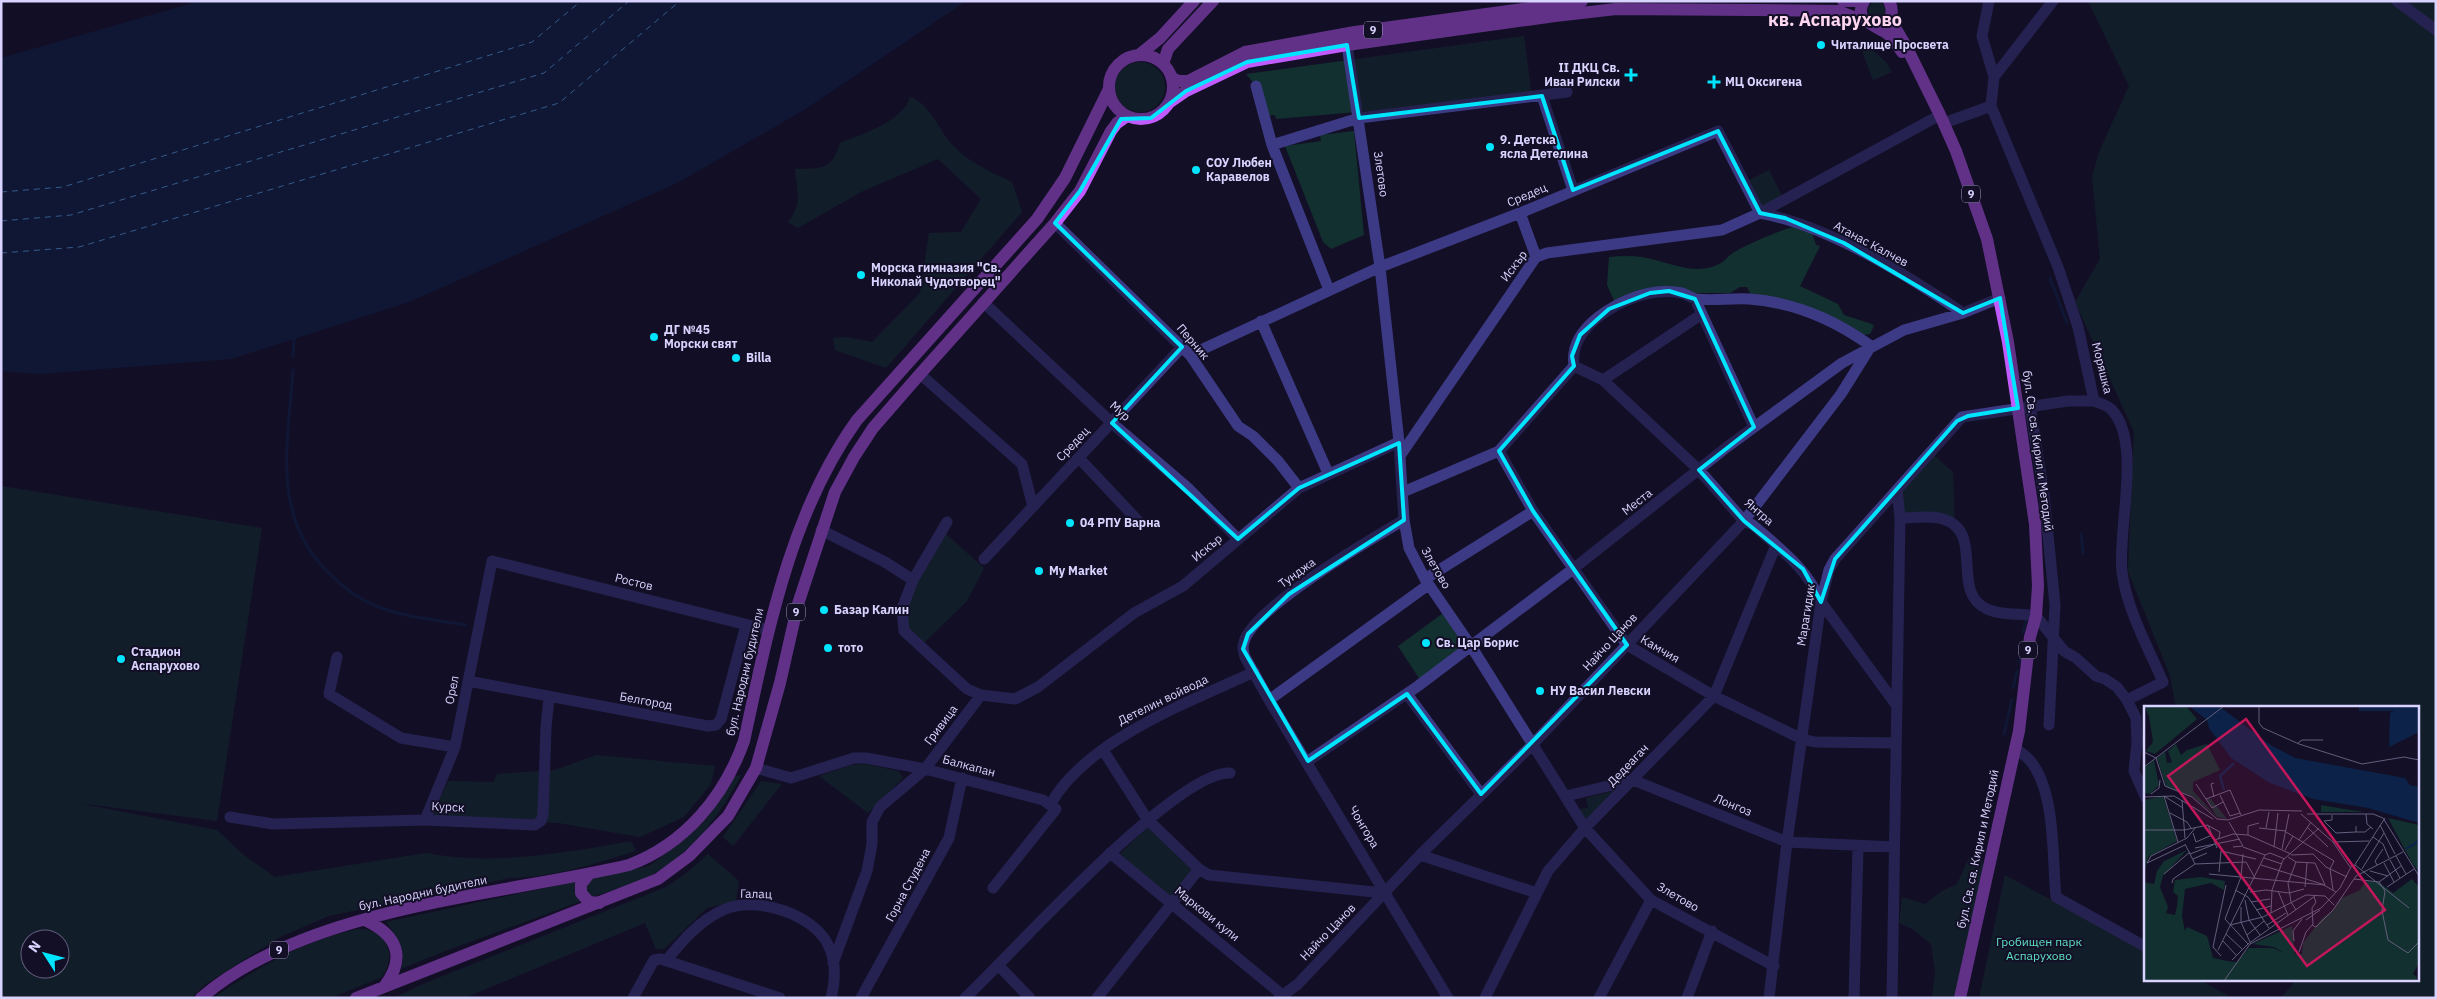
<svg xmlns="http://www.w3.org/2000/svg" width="2437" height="999" viewBox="0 0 2437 999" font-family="'IBM Plex Sans',sans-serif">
<rect width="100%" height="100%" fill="#130f26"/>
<path fill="#12302f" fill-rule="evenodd" d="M2088 1H2436V998H2281L2296 980H2418V708H2176L2170 676 2128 571 2134 432 2075 302 2100 259 2092 177 2099 152 2129 86Z
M1868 11a9 9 0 1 1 18 0a9 9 0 1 1-18 0Z
M1524 36 1532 97 1276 119 1275 115 1264 116 1256 86 1246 74Z
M1862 41 1886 62 1892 72 1873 80 1859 43Z
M1115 87a25 25 0 1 1 50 0a25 25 0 1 1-50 0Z
M910 97C929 103 938 128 950 142 967 162 989 171 1012 182L1022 212 886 368 835 350 833 338 847 337 872 342 920 293 929 233 961 232 981 199 938 159 861 192 798 228 788 222C803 204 797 191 795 169 821 168 832 171 840 143 862 134 904 121 910 97Z
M1354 131 1364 235 1331 249 1323 242 1285 146 1321 141 1320 135Z
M1769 170 1782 196 1762 206 1749 180Z
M1794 227 1812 233 1816 245 1820 246 1800 286 1838 304 1844 315 1872 324 1874 326 1870 334 1864 335 1751 295 1747 287H1740L1730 293H1694L1615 303 1607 285 1609 257C1626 255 1643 256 1659 261 1677 266 1693 272 1712 267 1721 264 1724 261 1730 255 1738 248 1784 228 1794 227Z
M1930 452 1953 472 1955 525 1900 518 1897 490Z
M1 486 262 528 217 821 78 803 217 830 245 856 275 877 426 853C493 866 565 853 631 841L636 851C594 864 554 877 510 878L329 916 280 937 206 984 191 998H1ZM30 939H60V969H30Z
M946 534 984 568 967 601 924 643 907 628 906 610 909 597Z
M1446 611 1471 646 1422 683 1398 646Z
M596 755 715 766 711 784 684 817 640 837 558 823 431 818 448 781 493 782 497 774 555 770Z
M865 764 899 771 903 778 868 813 819 776 851 765Z
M741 775C722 813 694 849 657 872 637 884 609 891 586 899 525 923 462 943 401 969 406 949 398 938 386 922L649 866 688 837 708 817 735 776Z
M761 781 782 784 733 846 723 837Z
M1616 790 1588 822 1579 809 1588 808 1586 798Z
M1149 825 1194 870 1169 898 1118 856Z
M708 854 739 881 736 901 707 908 664 949H656L645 923 464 998H394L425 983 666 887 685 874Z
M1969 858 1983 861V872L1958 998H1932L1935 973 1931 944 1914 930 1899 923 1902 897 1925 904 1942 891 1957 884Z
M2005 875 2146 951V980H2200L2232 998H1979Z
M357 929C386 928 398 954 382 977L331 998H213C258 967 304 941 357 929Z"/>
<path fill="#0c2248" d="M200 1H966L804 110 677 183 409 302 231 359 40 374 1 371V58Z"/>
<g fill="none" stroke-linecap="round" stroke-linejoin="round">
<path stroke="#0c2248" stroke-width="3" d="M2050 278 2067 323
M293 357 294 338
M293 370C288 444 270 520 332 576 345 589 359 599 376 606 403 617 436 620 465 625
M2081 534 2083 553
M2023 632 2026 621
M2020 662 2022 642
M2013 688 2017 671
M2004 734 2012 699"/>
<path stroke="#62b6ff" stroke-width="1" stroke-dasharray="6 5" stroke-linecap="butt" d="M1 192 63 187 532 42 581 1
M1 221 71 215 544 73 629 1
M1 253 79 247 559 103 680 1"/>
<path stroke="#3d3a85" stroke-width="11" d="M1989 1 1982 36 1994 77
M2053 1 1994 77 1991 106 2058 267 2078 327 2094 401C2099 403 2107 405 2111 409 2143 441 2117 530 2122 572 2127 610 2148 647 2163 682L2127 700
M2397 1 2436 30
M1347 45 1380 267 1399 442 1404 520 1409 548 1425 579 1471 646 1585 828 1651 900 1774 966
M1256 86 1272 145 1329 290
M1542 96 1573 190
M1944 123 1991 106
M1272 145 1359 118 1567 92
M1520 213 1536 257
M1760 213C1829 226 1905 274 1963 313
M1055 223 1190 355 1238 426 1253 436 1278 461 1299 488
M1695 299 1754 427
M983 302 1112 423 1189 489 1238 539
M1261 321 1328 473
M1190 355 1380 267 1520 213 1718 131 1760 213
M1574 366 1603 380 1699 470 1744 521 1753 525C1780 549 1807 568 1821 602L1897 706
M1574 366C1571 346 1581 331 1597 318 1620 300 1652 287 1682 293 1686 294 1691 298 1696 299 1713 301 1731 298 1749 299 1793 302 1835 320 1871 346
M920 374 1022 464 1033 507
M1603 380 1702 314
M2030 406 2044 495 2055 605 2049 725
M1499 451 1533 511 1627 645 1714 696 1802 739 1815 742 1896 743
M1400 456 1536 257 1547 253 1722 230 1760 213 1940 115
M1079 458 1141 524
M1403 492 1499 451 1574 366
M1900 518C1914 518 1930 515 1943 519 1986 532 1949 592 1987 609 2002 616 2020 613 2036 616L2064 651 2076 658 2096 676 2105 679 2117 687 2127 700 2136 718 2137 742 2134 771 2146 798
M1404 520C1371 539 1253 608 1244 642 1242 648 1243 652 1245 657L1269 700 1448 998
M821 530 885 562 913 580
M984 559 1182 347
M1425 579 1533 511
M337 657 329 694 401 738 455 747
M468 681 708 726 716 725 721 719 746 625
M1407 694 1481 794
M981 695 1015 699 1038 687 1134 613 1183 586 1299 488 1399 442
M1269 700 1428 585
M2015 748C2020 752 2028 757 2032 763 2056 796 2052 857 2056 897L2146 947
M1103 750 1147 819 1199 869 1209 875 1384 893
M1308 761 1418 686 1573 569 1727 447 1842 363 1904 330 1963 313 2000 298
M756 768 791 778 854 758H866L925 769 1043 800 1056 809 993 888
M1566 796 1633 780 1787 842 1894 847
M1050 805C1086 740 1189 702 1254 672
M230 817 273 824 425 820 535 825 541 821 543 815 546 727 549 698
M425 820 455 747 492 561 768 630
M1110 853 1286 998
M1420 855 1537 893
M666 961C682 941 699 921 723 910 755 895 817 914 830 949 836 964 835 982 831 998
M833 963 867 871 872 844V822L880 807 925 769 981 695 967 689 904 631 902 609 913 580 947 522
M999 966 1030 998
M633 998 654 960 661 959 780 998
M861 998 949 838 962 778
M965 998C1012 954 1175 771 1230 773
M1097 998 1199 869
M1279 998 1298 984 1420 855 1533 744 1744 521 1841 394 1871 346
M1485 998 1548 871 1585 828 1714 696 1776 545
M1599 998 1651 900
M1687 998 1712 931
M1769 998 1787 842 1821 602 1829 570 1835 559 1962 417 2068 401H2094
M1854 998 1858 847
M1892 998 1900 518 1897 490"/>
<path stroke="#c25bff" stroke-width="12" d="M1843 1H1864
M1864 1C1852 22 1877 25 1889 35 1894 40 1898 46 1902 52
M1890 19 1906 46 1940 115 1956 151 1987 239 2008 342 2035 524 2038 586 2036 616 2030 637 2019 731 1960 998
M1885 24C1892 18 1894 10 1889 1
M1139 55 1160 38 1194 1
M1109 87a32 32 0 1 1 64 0a32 32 0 1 1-64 0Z
M1163 64 1168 49 1213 1
M1172 78 1179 81H1188L1245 52 1355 32 1582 1
M1170 102 1186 91 1247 62 1347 45 1555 16 1616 9 1754 10 1838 11 1864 21
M589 874 581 884V893L589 902 599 903
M365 920C397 935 407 957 384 987
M201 998C307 907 496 896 629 865 685 844 724 797 744 741 768 631 790 513 857 420L1037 219 1065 178 1109 89
M356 998 658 879 689 856 728 816 756 768 780 683 798 604 835 492 854 457 873 428 920 374 1055 223 1080 191 1111 131 1117 123 1127 116"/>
</g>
<path d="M0 0H2437V999H0ZM1347 45 1359 118 1542 96 1573 190 1718 131 1760 213 1785 218 1844 243 1963 313 2000 298 2018 408 1968 416 1957 421 1835 559 1821 602 1803 569 1744 521 1699 470 1754 427 1695 299 1669 291 1650 293 1609 309 1580 335 1572 356 1574 366 1499 451 1533 511 1627 645 1481 794 1407 694 1308 761 1243 649 1248 634 1289 594 1404 520 1399 443 1299 488 1238 539 1112 423 1182 347 1055 223 1080 191 1121 119 1151 118 1186 91 1247 62Z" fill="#130f26" fill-opacity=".55" fill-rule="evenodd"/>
<path fill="none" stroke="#00e5ff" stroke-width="4" stroke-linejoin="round" d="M1347 45 1359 118 1542 96 1573 190 1718 131 1760 213 1785 218 1844 243 1963 313 2000 298 2018 408 1968 416 1957 421 1835 559 1821 602 1803 569 1744 521 1699 470 1754 427 1695 299 1669 291 1650 293 1609 309 1580 335 1572 356 1574 366 1499 451 1533 511 1627 645 1481 794 1407 694 1308 761 1243 649 1248 634 1289 594 1404 520 1399 443 1299 488 1238 539 1112 423 1182 347 1055 223 1080 191 1121 119 1151 118 1186 91 1247 62Z"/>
<g fill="#00e5ff" stroke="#130f26" stroke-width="2">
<circle cx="1821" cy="45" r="5"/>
<path d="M1628.5 67.5h5v5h5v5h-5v5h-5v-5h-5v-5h5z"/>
<path d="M1711.5 74.5h5v5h5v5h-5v5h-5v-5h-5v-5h5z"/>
<circle cx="1490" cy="147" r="5"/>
<circle cx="1196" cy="170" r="5"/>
<circle cx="861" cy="275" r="5"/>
<circle cx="654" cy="337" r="5"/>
<circle cx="736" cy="358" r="5"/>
<circle cx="1070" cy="523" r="5"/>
<circle cx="1039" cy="571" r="5"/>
<circle cx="824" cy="610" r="5"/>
<circle cx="1426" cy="643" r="5"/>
<circle cx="828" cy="648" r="5"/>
<circle cx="121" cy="659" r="5"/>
<circle cx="1540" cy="691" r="5"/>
</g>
<g text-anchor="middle" stroke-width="4" stroke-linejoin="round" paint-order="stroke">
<g fill="#130f26" stroke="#9e99be" stroke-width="1">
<rect x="1364" y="21.5" width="18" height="17" rx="4"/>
<rect x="1962" y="185.5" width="18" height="17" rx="4"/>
<rect x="787" y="603.5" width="18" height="17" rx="4"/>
<rect x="2019" y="641.5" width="18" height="17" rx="4"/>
<rect x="270" y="941.5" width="18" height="17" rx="4"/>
</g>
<g font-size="11" font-weight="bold" fill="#d9d4ff">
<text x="1373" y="34">9</text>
<text x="1971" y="198">9</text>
<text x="796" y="616">9</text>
<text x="2028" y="654">9</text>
<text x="279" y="954">9</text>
</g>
<g font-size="12" font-weight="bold" fill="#d9d4ff" stroke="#130f26" text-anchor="start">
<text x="1831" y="49">Читалище Просвета</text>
<text x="1620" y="72" text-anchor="end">II ДКЦ Св.<tspan x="1620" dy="14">Иван Рилски</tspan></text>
<text x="1725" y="86">МЦ Оксигена</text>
<text x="1500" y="144">9. Детска<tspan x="1500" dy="14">ясла Детелина</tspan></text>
<text x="1206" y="167">СОУ Любен<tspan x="1206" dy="14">Каравелов</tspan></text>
<text x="871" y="272">Морска гимназия "Св.<tspan x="871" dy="14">Николай Чудотворец"</tspan></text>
<text x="664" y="334">ДГ №45<tspan x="664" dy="14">Морски свят</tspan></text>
<text x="746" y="362">Billa</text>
<text x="1080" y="527">04 РПУ Варна</text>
<text x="1049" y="575">My Market</text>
<text x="834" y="614">Базар Калин</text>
<text x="1436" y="647">Св. Цар Борис</text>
<text x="838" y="652">тото</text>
<text x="131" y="656">Стадион<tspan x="131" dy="14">Аспарухово</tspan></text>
<text x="1550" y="695">НУ Васил Левски</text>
</g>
<g font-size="12" fill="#d9d4ff" stroke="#130f26">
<text transform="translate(1381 174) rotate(82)" y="4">Злетово</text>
<text transform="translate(1527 195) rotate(-23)" y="4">Средец</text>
<text transform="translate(1871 244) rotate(28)" y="4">Атанас Калчев</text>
<text transform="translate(1514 266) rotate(-53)" y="4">Искър</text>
<text transform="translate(1193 342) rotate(49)" y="4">Перник</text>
<text transform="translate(2102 368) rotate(76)" y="4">Моряшка</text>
<text transform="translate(1120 411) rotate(42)" y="4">Мур</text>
<text transform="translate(1073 444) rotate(-47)" y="4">Средец</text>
<text transform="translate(2038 451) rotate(82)" y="4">бул. Св. св. Кирил и Методий</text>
<text transform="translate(1637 502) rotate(-38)" y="4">Места</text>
<text transform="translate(1759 512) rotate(41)" y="4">Янтра</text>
<text transform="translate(1207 548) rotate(-40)" y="4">Искър</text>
<text transform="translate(1436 568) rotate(60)" y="4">Злетово</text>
<text transform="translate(1297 573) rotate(-36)" y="4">Тунджа</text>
<text transform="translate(634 582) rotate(14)" y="4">Ростов</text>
<text transform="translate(1806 615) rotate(-81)" y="4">Марагидик</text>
<text transform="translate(1610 642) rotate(-47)" y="4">Найчо Цанов</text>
<text transform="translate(1660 649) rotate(30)" y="4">Камчия</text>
<text transform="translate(745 672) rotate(-77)" y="4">бул. Народни будители</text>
<text transform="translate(452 690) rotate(-79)" y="4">Орел</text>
<text transform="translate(1163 700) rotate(-26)" y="4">Детелин войвода</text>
<text transform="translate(646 701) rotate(10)" y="4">Белгород</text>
<text transform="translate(941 725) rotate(-53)" y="4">Гривица</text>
<text transform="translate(1628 765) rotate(-46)" y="4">Дедеагач</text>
<text transform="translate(969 766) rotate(15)" y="4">Балкапан</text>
<text transform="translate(1733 805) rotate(22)" y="4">Лонгоз</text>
<text transform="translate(448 807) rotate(3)" y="4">Курск</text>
<text transform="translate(1364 827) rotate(59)" y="4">Чонгора</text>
<text transform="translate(1978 849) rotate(-78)" y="4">бул. Св. св. Кирил и Методий</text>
<text transform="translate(908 885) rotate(-62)" y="4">Горна Студена</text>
<text transform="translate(423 893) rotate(-12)" y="4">бул. Народни будители</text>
<text transform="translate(756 894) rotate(1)" y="4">Галац</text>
<text transform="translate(1678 897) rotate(30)" y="4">Злетово</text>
<text transform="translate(1207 914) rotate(39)" y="4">Маркови кули</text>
<text transform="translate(1328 932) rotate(-46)" y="4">Найчо Цанов</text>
</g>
<g font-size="12" fill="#5fe0c0" stroke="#130f26">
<text x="2039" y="946">Гробищен парк<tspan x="2039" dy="14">Аспарухово</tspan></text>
</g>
<g font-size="18" font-weight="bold" fill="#ffd6f0" stroke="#130f26">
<text x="1835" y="26">кв. Аспарухово</text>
</g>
</g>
<g transform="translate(2144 706)">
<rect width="275" height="275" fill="#130f26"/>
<path d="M0 0H42L53 13 11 48 2 45 9 36 5 10ZM32 38 37 49 43 44 63 38 76 64 49 76V85L72 110 63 93H67L83 113 73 111 49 91 22 80 13 52 21 46 23 57 28 56 24 45ZM10 54 15 79 6 88 0 87V62ZM19 90 33 135 4 151 0 169V94ZM177 99 200 103 221 106H177ZM244 112 275 119V166L268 157ZM43 144 19 170 16 181 24 201 22 207 31 209 33 200 34 190 29 186 31 174 57 171 81 175 80 184 67 177 41 183 38 210 41 225 43 221 63 230 69 252 89 256H93L105 242H129L140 247 130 241 109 238 148 220 151 248H158L159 237 178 212 190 204 196 193 216 184 222 175 235 176 249 187 268 173 275 181V257L269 268 273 271 272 275H0V176L10 178 13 165 20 155Z" fill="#12302f"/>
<path d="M45 0H75L125 38 151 52 261 72 266 79 275 81V117L224 102 169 93 126 77 87 52 65 22 63 14ZM215 0H275V26L245 41 246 7 250 5H215Z" fill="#0c2248"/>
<path fill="none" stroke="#0c2248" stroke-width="2.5" d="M70 9 90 31 127 60 275 97M74 9 91 29 129 57 275 93M68 10 88 34 126 63 275 100M80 84 76 70 90 57M262 143 275 135"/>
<path fill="none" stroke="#625e7d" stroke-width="1" d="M115 0V17L119 22 155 38 218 58 260 51 275 54M154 37 158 34H179M0 46 12 52 21 80 48 91 73 113 84 114 115 104 158 105M0 61 80 0M52 78 68 102 79 96M7 88 15 82 16 74M76 89 86 110 96 107M0 91 30 90 69 113M70 91 67 78 70 77M62 93 86 84 97 109M38 94 41 132M26 107 43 116 47 122M157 108 189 136 206 161M163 108H229L239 112 275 170M222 108 223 118 229 123M188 109V114L180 115 192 127 212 126V120M85 116 99 140 89 141M236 119 251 148M65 120 76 126 75 132 70 135M163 121 184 141M115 122 142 125M122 122 125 106M0 124H40L64 119 73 142M142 126 190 155 186 163M212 126H221L227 121M49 127 52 136 68 129M104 129 147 148M229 131 239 138 245 152M74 133 89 128 104 129V120L115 117M155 134 167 116M34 136 20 90 39 102M189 136 225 135M41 138 51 158M41 139 3 157 7 150 43 132 52 121M99 141 121 149M130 141 134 107M51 142 96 133M138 143 145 108M141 144 149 130M46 148 69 139M99 148 97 171 81 213 104 238M121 149 126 147 141 153M147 149 169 148 182 161 203 171M252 150 262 168M144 151 152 156 171 157 181 179M120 152 138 158M49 153 63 147M246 154 256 172M102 156 111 172M240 157 250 176M117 159 178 178 192 186M211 159 265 202M233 159 231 155 239 143M210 160 241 112M186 163 189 184M218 163 240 127M226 165 244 170M75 166 77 145 112 153M20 168 46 146M65 168 181 179M210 173 235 176 257 160M235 176 241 185 238 205 244 234 264 247 275 236M28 177 29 173 51 158 102 156M161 181 163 157M243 181 270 163M91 184 104 191 125 222M134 185 144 209M106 186 122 184 145 187 160 183M101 194 105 214 116 229M107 196 126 193M97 201V216L106 236M112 204 127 200M152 204 147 196 144 177 152 156M127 207 128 184 139 154 175 122M162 214 176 204M86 219 119 211 162 189 181 190 190 199M123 219 142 207M168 219 172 221 189 204 212 170 259 146M82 228 98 243M103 229 120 215M79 235 92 249M150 235 149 225 158 213M74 244 121 149M155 246 162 226 169 218 168 202 172 196 170 191M77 250 69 241 82 179M88 254 104 238 171 190M80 275 106 238 177 202 196 182 208 159"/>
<path fill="#c2185b" fill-opacity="0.15" stroke="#c2185b" stroke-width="2.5" d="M102 13 241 204 163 260 24 70Z"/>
<rect width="275" height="275" fill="none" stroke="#d9d4ff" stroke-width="2.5"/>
</g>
<rect width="2437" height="999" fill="none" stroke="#d9d4ff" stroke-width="5"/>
<g transform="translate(45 954) rotate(306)"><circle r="24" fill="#130f26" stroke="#625e7d"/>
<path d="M0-4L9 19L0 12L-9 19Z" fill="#00e5ff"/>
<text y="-8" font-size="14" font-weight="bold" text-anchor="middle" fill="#d9d4ff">N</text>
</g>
</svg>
